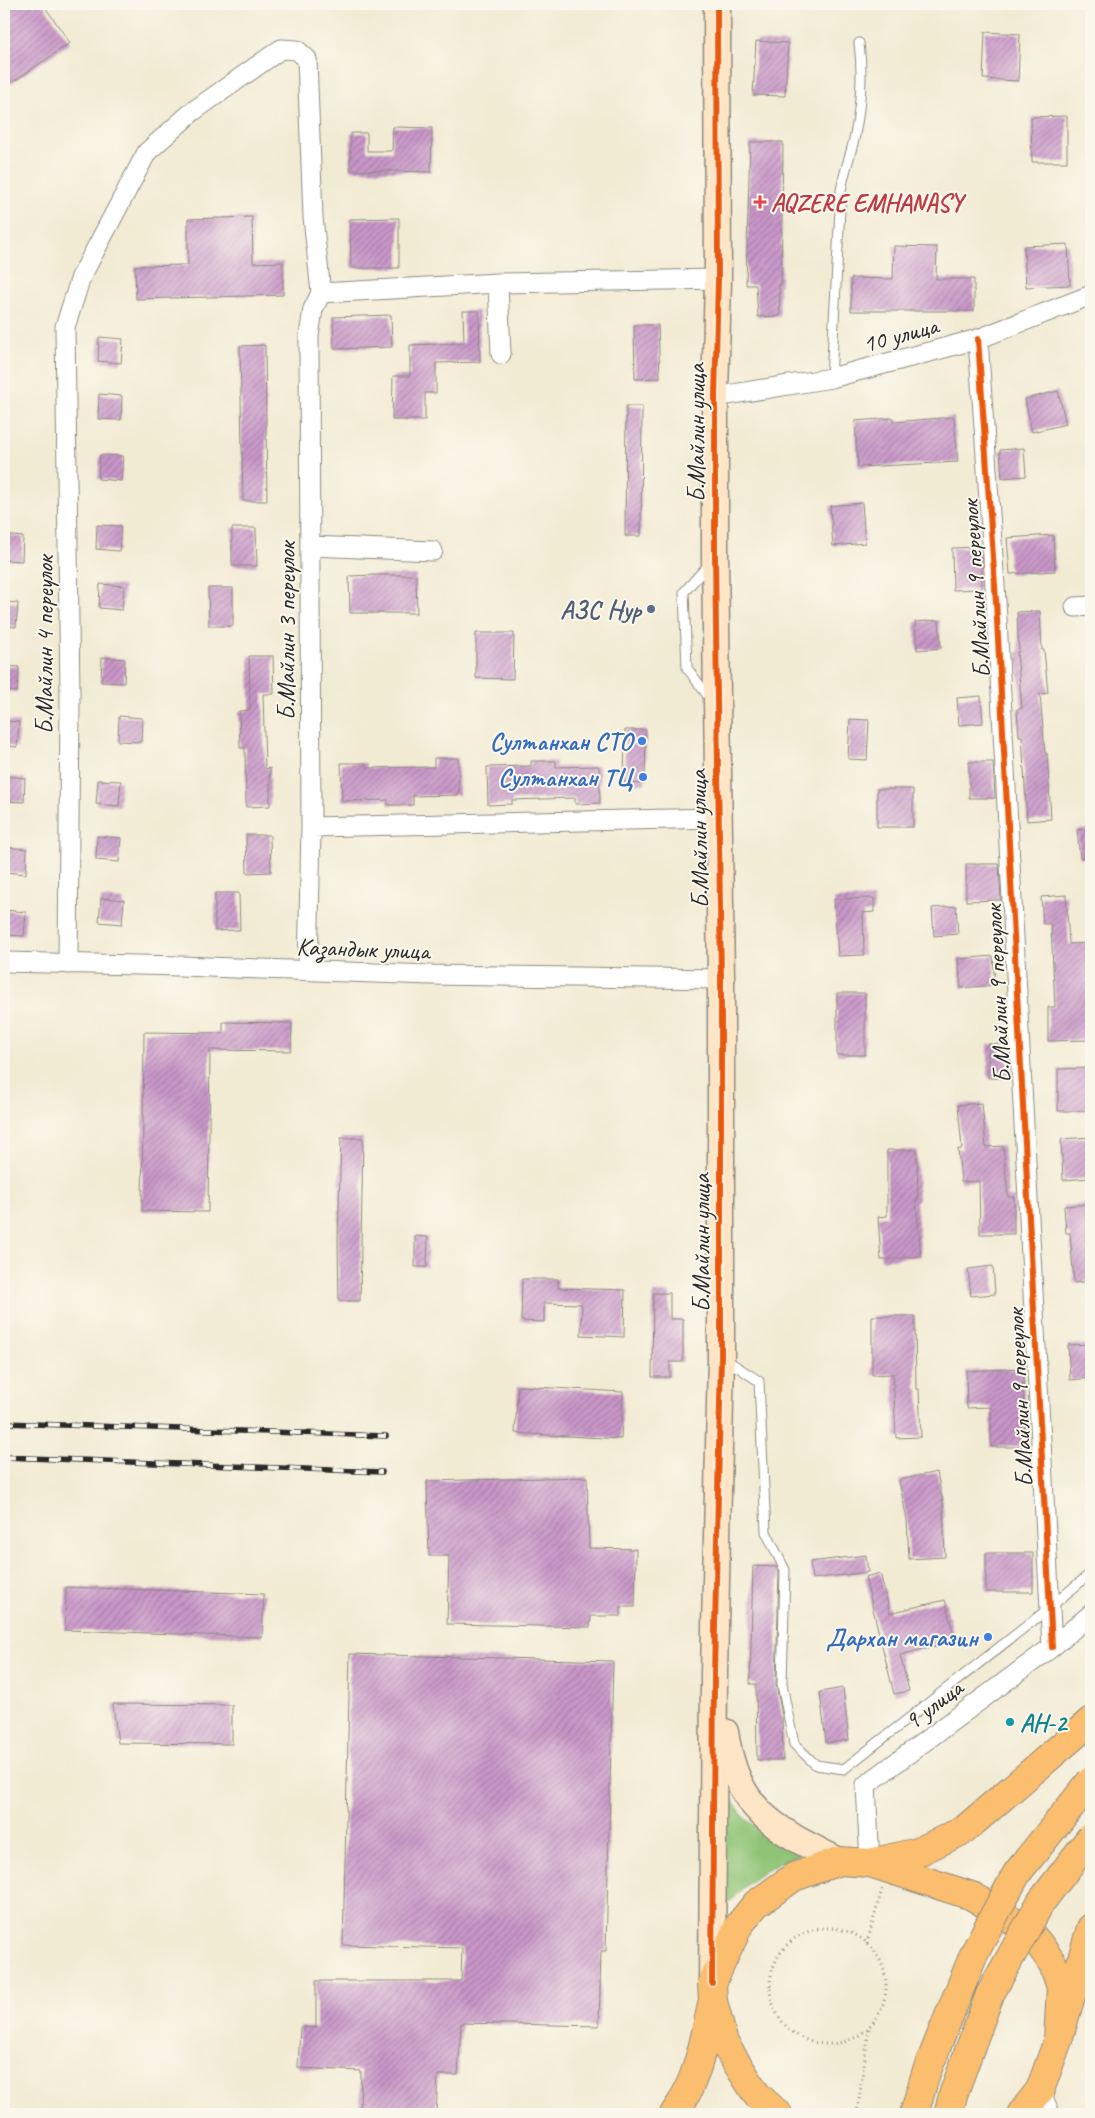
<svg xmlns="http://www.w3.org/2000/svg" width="1095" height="2118" viewBox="0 0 1095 2118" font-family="Caveat,sans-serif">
<defs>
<pattern id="building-hatch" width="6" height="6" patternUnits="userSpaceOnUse" patternTransform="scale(1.25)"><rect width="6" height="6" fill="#c997c9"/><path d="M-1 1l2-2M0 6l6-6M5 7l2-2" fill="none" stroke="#a37ba3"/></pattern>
</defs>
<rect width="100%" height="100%" fill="#fbf7ec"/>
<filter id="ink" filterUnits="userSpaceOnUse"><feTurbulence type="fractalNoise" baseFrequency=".02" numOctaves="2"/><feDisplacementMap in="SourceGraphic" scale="10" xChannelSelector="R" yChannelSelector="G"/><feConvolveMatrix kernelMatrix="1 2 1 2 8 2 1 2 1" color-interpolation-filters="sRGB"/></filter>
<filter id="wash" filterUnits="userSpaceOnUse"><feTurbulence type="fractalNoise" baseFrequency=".0096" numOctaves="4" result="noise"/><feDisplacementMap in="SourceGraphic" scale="20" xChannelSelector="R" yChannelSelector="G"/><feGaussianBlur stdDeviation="1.12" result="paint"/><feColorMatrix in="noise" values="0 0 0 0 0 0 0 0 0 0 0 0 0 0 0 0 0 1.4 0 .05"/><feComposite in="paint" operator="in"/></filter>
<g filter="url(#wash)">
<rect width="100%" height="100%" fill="#f2ebd4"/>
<path fill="#8fc476" stroke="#5d7850" d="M723 1785 744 1818 774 1841 799 1854C763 1869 748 1880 723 1910Z"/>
<g id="blocks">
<path fill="url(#building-hatch)" d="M4 4H43L70 43 4 88Z
M985 32 1020 34 1018 81 983 79Z
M756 41 788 43 785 96 753 95Z
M1067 116V162H1032L1031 117Z
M393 127 432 128 431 172 350 170 351 133H367V151H392Z
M750 142H783L781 285H779L780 316 758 317 756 285H746Z
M252 217 253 263 283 262V295L136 299 135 266 188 265V219Z
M399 218V268H351L350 219Z
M1068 244 1070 285 1026 287 1024 246Z
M894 246 937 247 936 279H974V311H851V278L893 279Z
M463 311H479L480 362 436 363V393H425V420H392L393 376H410V345L464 343Z
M391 315 392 347 334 349 333 317Z
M634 325H658L660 378 635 379Z
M99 337 123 339 121 363 98 361Z
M265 345 267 501H243L240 346Z
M1058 391 1066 424 1032 432 1025 399Z
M99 394 122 396 121 420 98 419Z
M626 406H642L641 536H625Z
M954 417 958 462 858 467 855 421 893 418V422Z
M1024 448 1026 476 1002 478 1000 450Z
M100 455 123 456 121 481 98 479Z
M862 503 865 543 833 546 830 506Z
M97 525 121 526 119 551 96 549Z
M232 528H256L257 566H232Z
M4 535 23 537 22 561 4 560Z
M1053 535 1055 571 1010 574 1007 538Z
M981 547 982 589 953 590 952 548Z
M374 575H416L417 613H350L349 576Z
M100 584 124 586 122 610 99 608Z
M208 588H233V626H209Z
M4 602 18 603 16 627 4 626Z
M1040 611 1042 650H1044L1048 693 1040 694 1045 753H1047L1051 819 1027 821 1022 736H1019L1017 709 1022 708 1017 652H1019L1017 612Z
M939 620 941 648 917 650 915 622Z
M476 633H514L513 679 476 678Z
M249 656H273L274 694H263L265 769 270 768V806L246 807 245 748H240L239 711 250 710Z
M102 657 125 659 124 683 101 682Z
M4 666 19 667 17 692 4 691Z
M981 696 983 723 959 725 957 698Z
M119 716 142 718 141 742 118 741Z
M850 719 869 720 867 760 848 759Z
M4 721 19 722 17 747 4 746Z
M625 730H646L645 784 624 783Z
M434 758H458L459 795 413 796V805H388V800L342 801 341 763H366V768L434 767Z
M531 761H556V767L599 766 600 803 575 804V798L512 800V804L488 805 487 767 531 766Z
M969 762H993L995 798H969Z
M4 776 25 778 24 802 4 801Z
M98 780 121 781 119 806 96 804Z
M877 789H913V827H877Z
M1091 829V857L1080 858 1077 830Z
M246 835H270L271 872 247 873Z
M97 836 121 838 119 862 96 860Z
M4 847 27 849 26 874 4 872Z
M966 864H999L1001 900 966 901Z
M215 893H239L240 930 215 931Z
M1066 895 1069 944 1091 943V988H1088L1089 1040 1048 1041V1007H1055L1051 924H1043L1041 897Z
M101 898 124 900 122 924 99 922Z
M874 898V912L863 913 864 955 838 956 834 899Z
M956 906 958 934 934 936 932 908Z
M4 910 26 912 24 936 4 935Z
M993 956 995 985 961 988 958 959Z
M837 993H865V1055H837Z
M223 1022 292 1023 291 1051 210 1050 208 1212 142 1211 144 1032 223 1033Z
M988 1044H1007L1008 1078H988Z
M1091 1068V1111H1058V1069Z
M982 1103 986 1147 1003 1146 1008 1197H1014V1234H980L979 1181 961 1182 958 1149H962L958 1105Z
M1091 1137V1178L1063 1180 1061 1139Z
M341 1138H363L360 1301H339L338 1240Z
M887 1150H917L918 1201H916L921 1256 881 1260 878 1217 887 1216Z
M1089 1204 1091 1238V1281L1074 1283 1070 1233H1066L1064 1206Z
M415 1236 428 1237 427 1267H415Z
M993 1266 995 1294 971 1296 968 1269Z
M522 1279H558V1288L625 1290 624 1337 581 1335 582 1304 544 1303V1322L521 1321Z
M653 1293H670V1319H683V1362H670V1377H652Z
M872 1316H915L916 1389H919L921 1437 896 1438 893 1374 872 1375Z
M1091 1344V1378L1070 1380 1068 1345Z
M1023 1368 1025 1447H991V1407L967 1408 966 1371Z
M518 1386 623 1392 621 1439 515 1433Z
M937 1472 943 1503 945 1557 909 1559 907 1520 899 1480Z
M587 1477 589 1548 636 1549 635 1607H621V1616H591L590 1627 447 1624 449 1556H429L427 1481Z
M986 1553H1033V1592H986Z
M866 1555 868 1572 812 1579 810 1562Z
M753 1566 776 1567 779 1571 776 1685 782 1715 783 1760H757L756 1684H750Z
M880 1573 890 1613 945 1600 955 1641 900 1655 909 1691 894 1694 865 1577Z
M66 1587 264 1594 262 1637 65 1630Z
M350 1654 613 1661 606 1951H601L599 2026 461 2023 458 2075H438L436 2114H360L361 2071 298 2068 300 2027 316 2028V1981H461L462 1948 343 1945Z
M843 1688 849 1740 826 1743 820 1692Z
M113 1704 232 1705V1744L118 1743Z"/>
</g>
</g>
<g filter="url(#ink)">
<use href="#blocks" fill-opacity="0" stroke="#8e8b80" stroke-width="1"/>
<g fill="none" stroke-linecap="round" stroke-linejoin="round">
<g stroke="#8e8b80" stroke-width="11">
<path id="lane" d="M831 378 841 191C844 172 851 154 855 135 861 104 863 74 859 43
M710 563 684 592 687 668 711 700
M725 1359 759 1381 766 1532 785 1570 782 1685 794 1744 816 1765 844 1769 1043 1613 1091 1573
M1075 1992 1091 1993"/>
</g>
<g stroke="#8e8b80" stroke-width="21">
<path id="street" d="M498 283 501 354
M321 293 498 283 718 279
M978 339 996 601 1052 1647
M715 397 831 378 978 339 1091 295
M311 546 433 551
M1075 607 1091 606
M311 827 718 818
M4 962 181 966 431 975 721 979
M68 964 70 695 65 327 81 277 147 152 192 112 281 49 297 50 307 59 313 217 321 293
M308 971 311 827 309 336 313 309 321 293
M870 1863 866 1785 1052 1647 1091 1614
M1040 2090 1050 2114"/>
</g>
<g stroke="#8e8b80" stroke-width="29">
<path id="secondary" d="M725 1732C737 1811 773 1828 839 1861
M712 1983 714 1673 721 1356V979L715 557V397L718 279 717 4"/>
</g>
<g stroke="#8e8b80" stroke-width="30">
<path id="primary" d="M674 2114C697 2083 704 2042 712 2004
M778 2114 757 2095 724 2043 713 2001 712 1983 739 1925 756 1904 794 1877 839 1861 870 1863 972 1896 1024 1927 1039 1944 1053 1964 1061 1987 1058 2040 1040 2090 1021 2114"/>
</g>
<g stroke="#8e8b80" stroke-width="30">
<path id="highway" d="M870 1863 918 1852 964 1830 1091 1721
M1058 2040 1091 1928"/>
</g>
<path stroke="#8e8b80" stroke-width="3" stroke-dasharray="1 4" stroke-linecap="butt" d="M770 1986a58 58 0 1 1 116 0a58 58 0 1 1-116 0Z
M867 1943 882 1889
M857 2114 869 2028"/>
<use href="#lane" stroke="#fff" stroke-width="9"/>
<use href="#street" stroke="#fff" stroke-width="19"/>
<use href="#secondary" stroke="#fde5c5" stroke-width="26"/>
<use href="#primary" stroke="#fbbd6e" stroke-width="28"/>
<use href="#highway" stroke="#fbbd6e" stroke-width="28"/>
<g stroke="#2b2b2b" stroke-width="5.5">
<path id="rail" d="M4 1423 386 1436
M4 1457 382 1472"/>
</g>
<use href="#rail" stroke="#fbf7ec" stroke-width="4" stroke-dasharray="11" stroke-linecap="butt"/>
<g stroke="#8e8b80" stroke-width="30" stroke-linecap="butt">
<path id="highway-bridge" d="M914 2114 926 2073 974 1954 997 1910 1017 1873 1091 1781
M948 2114 954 2092 990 1994 1041 1902 1091 1837"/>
</g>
<use href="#highway-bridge" stroke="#fbbd6e" stroke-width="28"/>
<g stroke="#fbf7ec" stroke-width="9">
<path id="cycleway" d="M978 339 996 601 1052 1647
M712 1983 714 1673 721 1356V979L715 557V397L718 279 717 4"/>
</g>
<use href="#cycleway" stroke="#e8590c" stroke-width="6"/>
</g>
</g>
<path fill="#e0444e" stroke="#fbf7ec" stroke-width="2" d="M757.5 194.5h5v5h5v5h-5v5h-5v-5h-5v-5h5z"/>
<circle fill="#5c6f8a" stroke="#fbf7ec" stroke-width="2" cx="651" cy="609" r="5"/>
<g fill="#3f7fe0" stroke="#fbf7ec" stroke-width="2">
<circle cx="642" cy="741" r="5"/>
<circle cx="643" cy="777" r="5"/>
<circle cx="988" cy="1637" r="5"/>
</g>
<circle fill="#0f9aa8" stroke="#fbf7ec" stroke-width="2" cx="1010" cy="1722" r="5"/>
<g text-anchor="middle" stroke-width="4" stroke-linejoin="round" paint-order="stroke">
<g font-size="25" font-weight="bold" fill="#be3a42" stroke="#fbf7ec" text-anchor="start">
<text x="771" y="211">AQZERE EMHANASY</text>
</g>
<g font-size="25" fill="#2b2b2b" stroke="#fbf7ec">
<text transform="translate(900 334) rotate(-15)" y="9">10 улица</text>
<text transform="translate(696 433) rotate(-90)" y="9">Б.Майлин улица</text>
<text transform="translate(975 589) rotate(-94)" y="9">Б.Майлин 9 переулок</text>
<text transform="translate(286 631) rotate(-90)" y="9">Б.Майлин 3 переулок</text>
<text transform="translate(44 645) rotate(-90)" y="9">Б.Майлин 4 переулок</text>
<text transform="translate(698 839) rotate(-91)" y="9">Б.Майлин улица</text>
<text transform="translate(363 948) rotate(2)" y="9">Казандык улица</text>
<text transform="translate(997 994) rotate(-93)" y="9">Б.Майлин 9 переулок</text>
<text transform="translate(701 1243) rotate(-90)" y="9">Б.Майлин улица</text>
<text transform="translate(1019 1398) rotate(-93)" y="9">Б.Майлин 9 переулок</text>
<text transform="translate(933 1704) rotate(-37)" y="9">9 улица</text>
</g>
<g font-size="25" font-weight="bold" fill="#4e5e75" stroke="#fbf7ec" text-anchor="end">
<text x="641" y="618">АЗС Нур</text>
</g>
<g font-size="25" font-weight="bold" fill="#366cbe" stroke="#fbf7ec" text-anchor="end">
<text x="632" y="750">Султанхан СТО</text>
<text x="633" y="786">Султанхан ТЦ</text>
<text x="978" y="1646">Дархан магазин</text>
</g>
<g font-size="25" font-weight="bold" fill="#0d838f" stroke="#fbf7ec" text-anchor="start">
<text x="1020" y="1731">АН-2</text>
</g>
</g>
<rect width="1095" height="2118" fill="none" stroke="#fbf7ec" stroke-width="20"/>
</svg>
